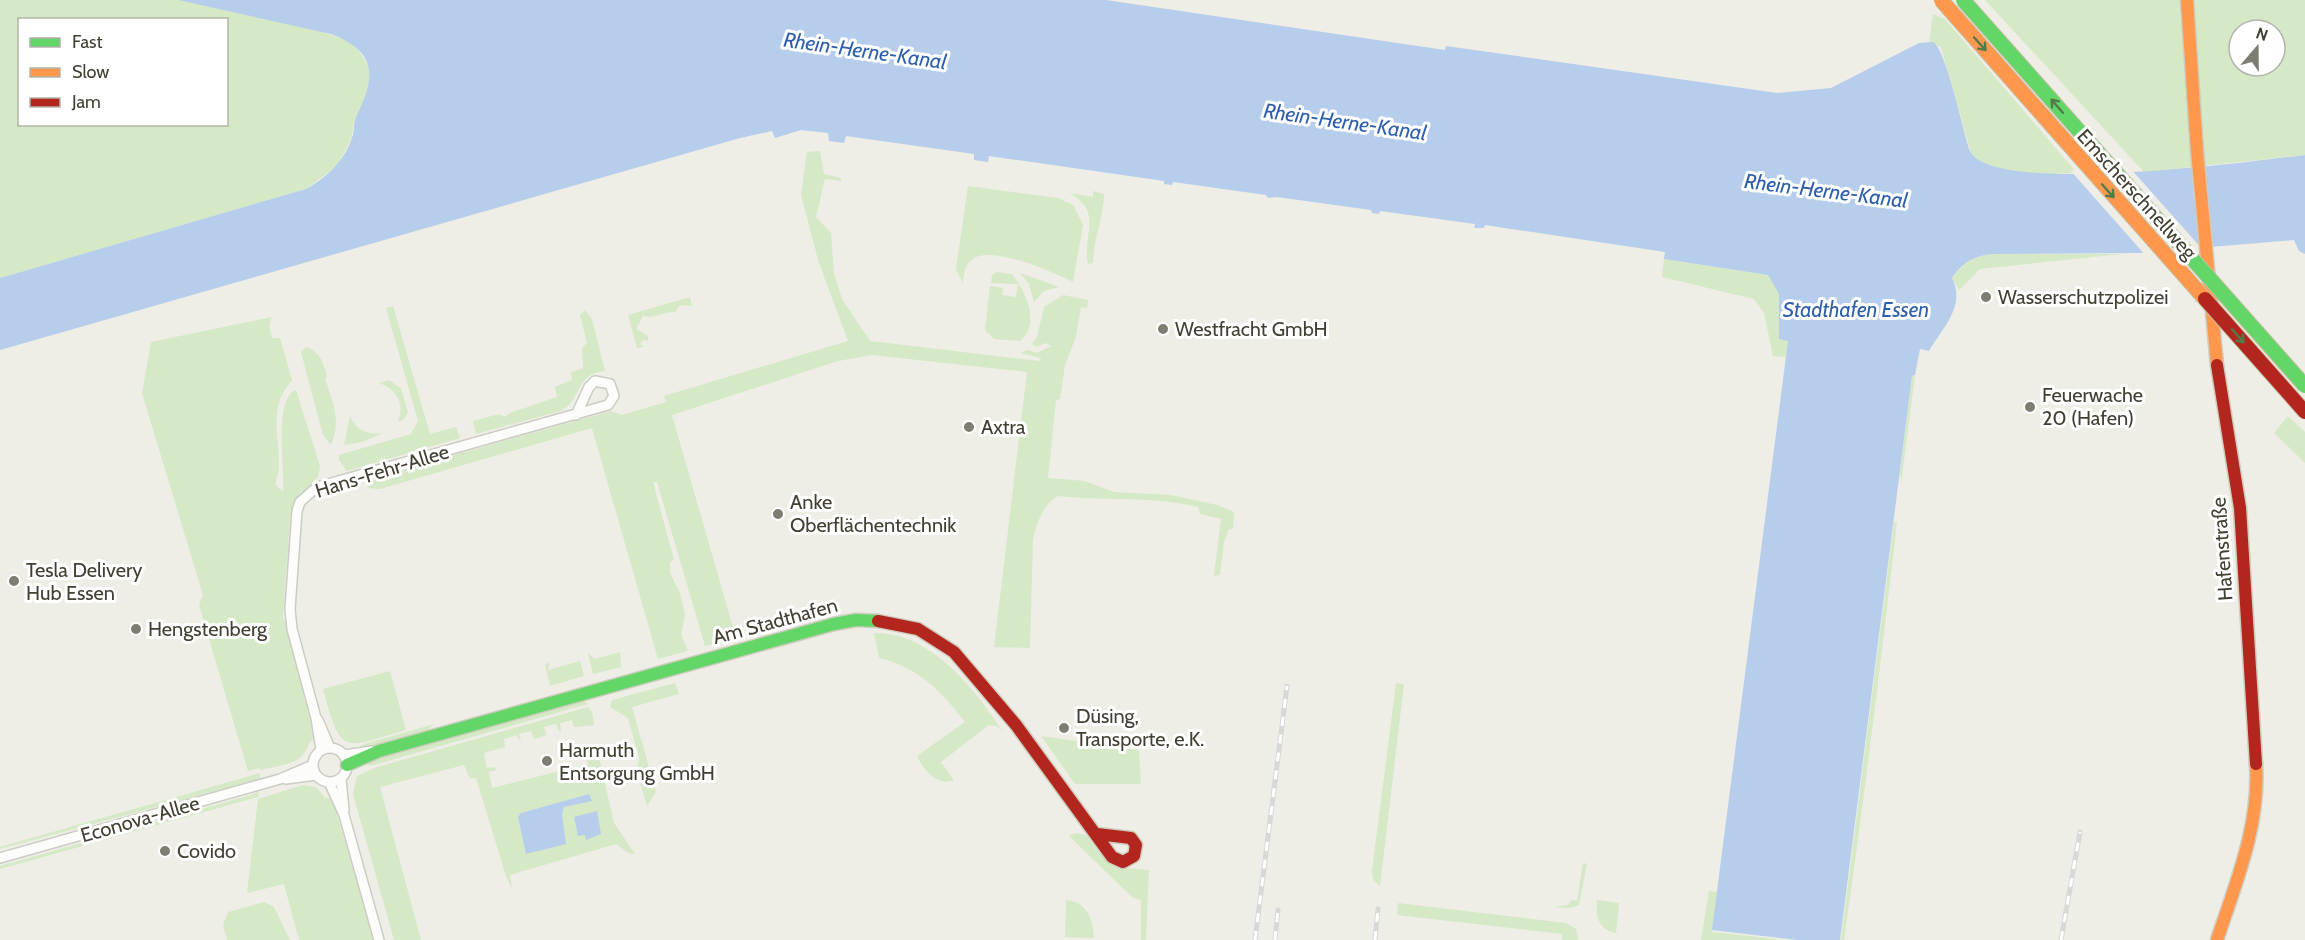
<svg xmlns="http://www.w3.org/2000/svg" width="2305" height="940" viewBox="0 0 2305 940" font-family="Cabin,sans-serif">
<rect width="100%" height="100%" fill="#eeede6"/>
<path fill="#d5e9c6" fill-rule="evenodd" d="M0 0H178L316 30 347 40 358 49 370 69 371 81 367 97 354 120 352 137 338 165 306 189 0 278ZM20 20H226V124H20Z
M1985 0H2305V155L2144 172ZM2239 30H2275V66H2239Z
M1933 14 1945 19 2077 173C2047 172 1995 181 1972 156L1941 47 1929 42Z
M820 151 824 174 841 178V181L825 179 816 217 831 233 834 273 842 299 870 341 1040 361 1041 358 1020 353 1027 350 1037 353 1051 346 1046 343 1036 347 1032 344 1037 337 1044 307 1063 295 1088 300 1087 308 1081 307 1076 337 1065 365 1060 399 1056 400 1048 478 1085 481 1114 492 1171 495 1217 505 1234 512 1233 529H1229L1224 542 1220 575 1214 576 1221 519 1200 514 1198 507C1152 496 1104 501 1058 496 1043 503 1036 525 1033 540L1030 648 994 647 1027 372 872 355 838 361 672 415 736 638 705 646 657 482H653L674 560 670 562V573L680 593 685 615 681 635 688 651 658 659 592 428 380 489 368 488 365 480 611 411 622 415 666 402 664 396 848 341 819 263 801 195 807 152Z
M968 186 1058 198 1073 205 1083 225 1073 282C1054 272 993 246 974 258 964 264 964 273 963 283L956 269Z
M1093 191 1104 194C1104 218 1093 239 1093 263L1088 264C1082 235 1104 211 1069 193L1093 197Z
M1993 254H2122L1980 269 1959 290 1952 278C1964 263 1973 256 1993 254Z
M1664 259 1768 275 1779 294V339L1788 340 1786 357 1773 356 1764 313 1754 299 1662 277Z
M997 272 1012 274C1026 292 1041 324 1020 341L994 339 985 330 990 286 1003 288 1002 295 1016 297 1018 284 991 283 992 275Z
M1020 273 1059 287 1044 291 1034 302 1029 284Z
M690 297 692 306 680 305 675 312C663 311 654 319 643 316L636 329 648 336V341L643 340 640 344 644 347 637 348 628 315Z
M393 306 430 434 456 427 460 438 347 471 339 460V455L411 434 418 421 386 308Z
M585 310 592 319 605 371C574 374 583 399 561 411L476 434 473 421 499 414 505 417 510 413 557 397 555 387 572 380 571 372 583 368 582 348 587 343 580 315Z
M272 317 269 325 272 338H280L292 380C267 409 280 433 279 468 279 475 275 479 276 486L283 491C285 469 273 398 296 390L320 466 318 477 296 499 290 518 283 616 315 738C307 742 308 751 301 757 292 765 272 767 260 770V768L248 771 199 605 203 595 142 393 151 342Z
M306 347C319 350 325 364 327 377L325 378C332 401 342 420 331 445L323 435 301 352Z
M1912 376H1915L1901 484 1900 472Z
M389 380 401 388 408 413 403 420 398 421C405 404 397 389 379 383Z
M350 416C356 431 368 435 383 433L362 442 344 445Z
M2288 416 2305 432V463L2274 433Z
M1894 522H1897C1881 661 1864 801 1844 940H1841Z
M874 633C931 632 975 689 1003 732L997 726 989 725 941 762 954 780C938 787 924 771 917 756L965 722C943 692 916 666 879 658Z
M620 652 621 667 593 674 588 653 595 659Z
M580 661 584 676 550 686 545 665 550 662 548 670Z
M390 671 406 730C342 748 342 758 323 689Z
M675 683 679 694 632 707 656 792 647 806 637 772 639 757 628 718 610 707 612 700Z
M1396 683 1404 684 1380 886 1373 880 1372 871Z
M584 701 588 704 370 766 365 762Z
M588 707 592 712 594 725 574 727 572 720 560 723 561 731H559L556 724 544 727 546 735 534 739 531 731 519 734 521 742 516 735 504 739 505 747 484 753 487 768 495 767 496 770 489 772 492 788 588 764 585 749 598 753 614 823 635 854 628 853 616 844 510 875 512 888 506 876 476 778H470L464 765 380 787 421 940H394L353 794 357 776 374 768ZM589 794 591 801 564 807 562 814 521 813Z
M434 724 424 733 419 732 360 749 361 745Z
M1041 736 1139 750 1141 784H1075Z
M260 773V779L0 849V847Z
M303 785 316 787 325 798 332 797 374 940H299L284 884 247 893 258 799Z
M259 791 258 797 0 869V866L251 795Z
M1076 833 1086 835 1099 853 1114 867 1149 870 1146 940H1141V900L1133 898 1069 836Z
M1583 863 1587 864 1579 905 1570 908 1554 907 1568 905 1571 900 1577 901Z
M1709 891 1717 892 1712 932 1784 940H1701Z
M1066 900C1088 902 1093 920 1094 938L1065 937Z
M1597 900 1619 903 1616 933C1599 930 1595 917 1597 900Z
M264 902 274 907 290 940H227L223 925 228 912Z
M1398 903 1566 923 1576 929 1578 940H1562V934L1397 915Z"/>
<path fill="#b6cdec" d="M178 0H1106L1445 50 1446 46 1777 93 1831 88 1919 43 1933 42C1946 48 1963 132 1970 151 1991 197 2256 161 2305 155V254L2299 251 2294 240 2139 253 1993 254C1974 256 1963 262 1952 278 1966 306 1943 327 1929 351L1920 349 1915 375 1912 376 1840 940H1797L1712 930 1788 341 1779 339V294L1768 275 1664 259 1665 252 1485 225 1484 228H1474L1475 224 1380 211 1379 214 1372 213 1371 210 1277 197 1268 198 1266 195 1173 182 1172 185 1164 184V181L989 156 988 162 974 160V154L846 136 844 143 829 141 828 133 801 130 775 138 772 131 740 138 0 350V278L306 189C329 176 345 160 353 135 355 129 353 122 356 117 376 77 378 52 331 34Z
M589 794 592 801 564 807 562 814 566 844 526 854 518 817 521 813Z
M597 811 601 834 586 840 585 835 578 836 574 817Z"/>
<path fill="#eeede6" d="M2131 169 2204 251 2146 256 2070 170Z"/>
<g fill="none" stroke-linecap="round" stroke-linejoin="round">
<g stroke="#cccbc4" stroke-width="12">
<path id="street" d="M318 720 330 748
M313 765a17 17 0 1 1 34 0a17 17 0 1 1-34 0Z
M321 750 316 718 292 629 290 609 297 511 300 502 317 487 608 405 614 396 610 384 595 381 589 387 576 415
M344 755 372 751
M286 779 316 775
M341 779 344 810
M329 782 344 815 379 940
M0 858 280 779 313 765"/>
</g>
<g stroke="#ceccbd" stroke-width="15">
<path id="fast" d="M347 765 379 751 834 624 856 620 878 621"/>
</g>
<g stroke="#ceccbd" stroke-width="15">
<path id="slow" d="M2187 0 2197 151 2217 365
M2217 940C2236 882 2260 826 2256 764"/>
</g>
<g stroke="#ceccbd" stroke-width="15">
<path id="jam" d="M2217 365 2240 508 2256 764
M878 621 918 629 954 652 1016 725 1112 857 1123 862 1134 856 1136 845 1131 838 1097 834"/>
</g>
<use href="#street" stroke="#fcfcfb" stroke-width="9"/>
<use href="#fast" stroke="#63d668" stroke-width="12"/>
<use href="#slow" stroke="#ff974d" stroke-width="12"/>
<use href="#jam" stroke="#b3261e" stroke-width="12"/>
<g stroke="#d8d8d7" stroke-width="5">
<path id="rail" d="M1255 940 1287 686
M1275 940 1278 910
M1375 940 1378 909
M2061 940 2080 832"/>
</g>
<use href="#rail" stroke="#fff" stroke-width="3" stroke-dasharray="9" stroke-linecap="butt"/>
<g stroke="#c5bfa2" stroke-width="16" stroke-linecap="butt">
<path id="fast-bridge" d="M1963 0 2305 386"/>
</g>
<g stroke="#c5bfa2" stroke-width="16" stroke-linecap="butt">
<path id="slow-bridge" d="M1941 0 2205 299"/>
</g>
<g stroke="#c5bfa2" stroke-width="16" stroke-linecap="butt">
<path id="jam-bridge" d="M2205 299 2305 412"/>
</g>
<use href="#fast-bridge" stroke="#63d668" stroke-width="14"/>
<use href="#slow-bridge" stroke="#ff974d" stroke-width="14"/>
<use href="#jam-bridge" stroke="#b3261e" stroke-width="14"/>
</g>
<defs><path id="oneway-shaft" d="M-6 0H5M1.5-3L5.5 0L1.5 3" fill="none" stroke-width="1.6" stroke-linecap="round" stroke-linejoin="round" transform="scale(1.5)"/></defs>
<g stroke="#507c48">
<use href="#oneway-shaft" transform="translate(1980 44) rotate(48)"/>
<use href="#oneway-shaft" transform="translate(2057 106) rotate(-131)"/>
<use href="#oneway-shaft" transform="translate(2108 191) rotate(48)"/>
<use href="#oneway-shaft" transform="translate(2238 336) rotate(49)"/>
</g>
<g fill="#7f7d72" stroke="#fff" stroke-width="2">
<circle cx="1986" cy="297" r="6"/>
<circle cx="1163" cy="329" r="6"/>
<circle cx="2030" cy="407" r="6"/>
<circle cx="969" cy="427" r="6"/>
<circle cx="778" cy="514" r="6"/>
<circle cx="14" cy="581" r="6"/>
<circle cx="136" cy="629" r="6"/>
<circle cx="1064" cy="728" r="6"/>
<circle cx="547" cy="761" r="6"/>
<circle cx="165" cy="851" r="6"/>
</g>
<g text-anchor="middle" stroke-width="6" stroke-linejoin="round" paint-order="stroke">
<g font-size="20" fill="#434033" stroke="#fff">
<text transform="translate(2137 194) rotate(48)" y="7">Emscherschnellweg</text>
<text transform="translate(382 471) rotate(-17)" y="7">Hans-Fehr-Allee</text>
<text transform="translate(2222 549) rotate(-94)" y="7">Hafenstraße</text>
<text transform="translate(775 621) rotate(-15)" y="7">Am Stadthafen</text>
<text transform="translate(140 819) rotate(-16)" y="7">Econova-Allee</text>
</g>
<g font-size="20" fill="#434033" stroke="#fff" text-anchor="start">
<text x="1998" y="304">Wasserschutzpolizei</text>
<text x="1175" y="336">Westfracht GmbH</text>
<text x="2042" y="402">Feuerwache<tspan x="2042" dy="23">20 (Hafen)</tspan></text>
<text x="981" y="434">Axtra</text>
<text x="790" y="509">Anke<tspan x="790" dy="23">Oberflächentechnik</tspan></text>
<text x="26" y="577">Tesla Delivery<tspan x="26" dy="23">Hub Essen</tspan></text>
<text x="148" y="636">Hengstenberg</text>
<text x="1076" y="723">Düsing,<tspan x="1076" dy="23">Transporte, e.K.</tspan></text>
<text x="559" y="757">Harmuth<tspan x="559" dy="23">Entsorgung GmbH</tspan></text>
<text x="177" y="858">Covido</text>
</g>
<g font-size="21" font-style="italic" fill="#2e5fad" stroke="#fff">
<text transform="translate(865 51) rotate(8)" y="7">Rhein-Herne-Kanal</text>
<text transform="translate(1345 122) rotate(8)" y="7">Rhein-Herne-Kanal</text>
<text transform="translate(1826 191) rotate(7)" y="7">Rhein-Herne-Kanal</text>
<text x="1856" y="317">Stadthafen Essen</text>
</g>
</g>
<rect x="18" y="18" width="210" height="108" fill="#ffffff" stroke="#b4b3ad" stroke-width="1.5"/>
<rect x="30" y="38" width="30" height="9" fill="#63d668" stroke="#b4b3ad" stroke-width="1.5"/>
<text x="72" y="48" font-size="18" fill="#434033">Fast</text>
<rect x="30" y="68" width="30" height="9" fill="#ff974d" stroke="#b4b3ad" stroke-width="1.5"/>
<text x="72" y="78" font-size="18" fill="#434033">Slow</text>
<rect x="30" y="98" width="30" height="9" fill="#b3261e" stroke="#b4b3ad" stroke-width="1.5"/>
<text x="72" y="108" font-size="18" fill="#434033">Jam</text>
<g transform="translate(2257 48) rotate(20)"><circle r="28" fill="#ffffff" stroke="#b4b3ad" stroke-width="1.5"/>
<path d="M0-4.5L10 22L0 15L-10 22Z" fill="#7f7d72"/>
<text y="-9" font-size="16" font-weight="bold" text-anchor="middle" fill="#434033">N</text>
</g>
</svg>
